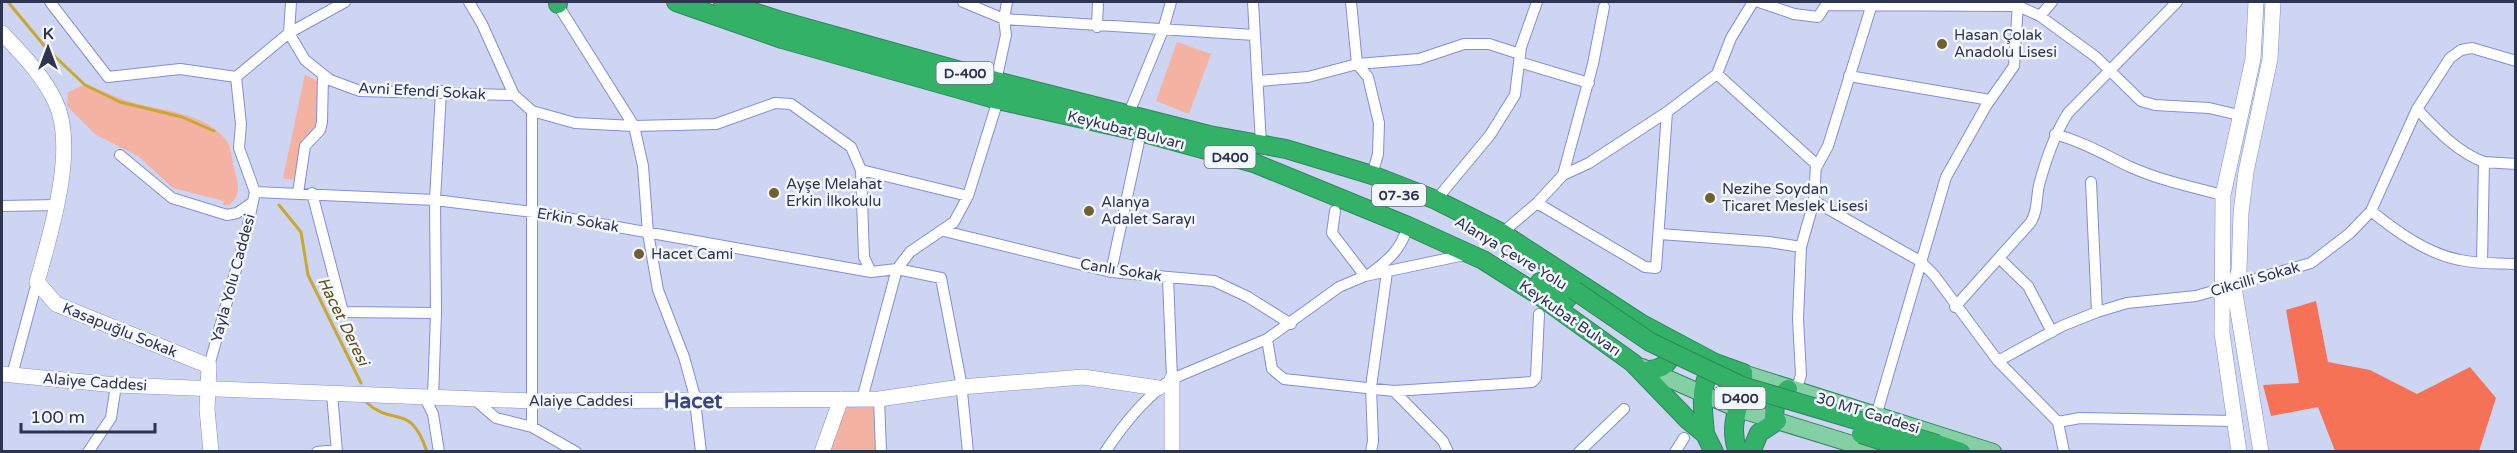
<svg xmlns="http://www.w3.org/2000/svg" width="2517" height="453" viewBox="0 0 2517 453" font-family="'Varela Round',sans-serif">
<rect width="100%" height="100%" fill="#cdd5f2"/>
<path fill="#f4b2a3" d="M1177 42 1211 54 1189 114 1156 101Z
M305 74 318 82 319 88 316 129 305 138 293 180 283 178Z
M86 84C103 91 121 100 138 104 167 111 207 114 227 141 232 149 232 163 235 172 239 185 241 196 229 205H223L224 201 173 188 138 156 96 135 67 106 68 92Z
M843 403H876L878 451 827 452Z"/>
<path fill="#f67257" d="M2316 301 2328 362 2370 370 2417 394 2470 367 2496 398 2479 451H2335L2318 407 2271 416 2263 385 2299 383 2286 310Z"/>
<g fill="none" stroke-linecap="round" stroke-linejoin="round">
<path stroke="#c7a832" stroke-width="3" d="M8 2 47 49 85 85 120 102 182 117 214 131
M279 205 301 232 308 275 361 383
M367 403C394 427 411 402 427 452"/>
<g stroke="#8090d5" stroke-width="12">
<path id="street" d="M50 2 108 77 180 69 236 77
M345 2 289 33 305 60 330 80 360 91 514 95 532 111 575 123 634 126 716 124 775 103 791 104 851 147 861 170 864 257 871 272
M469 2 482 24 514 95
M556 2 634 126 643 166 648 233 658 290 684 357 694 393 701 452
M963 2 1004 19 1006 35 996 81
M1007 2 1004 19 1254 35
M1253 2 1261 144
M1351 2 1357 64 1368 77 1379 123 1378 154 1372 175
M1759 2 1794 14 1818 17 1826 5
M1827 2 1826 5 2018 6 2040 16 2096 57 2141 101 2155 105 2209 108 2239 115
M2040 16 2052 2
M1097 27 1098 2
M1519 62 1589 83
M1717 74 1816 164 1814 201 1801 247 1798 319 1801 375 1796 391
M1849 76 1990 100
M1258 81 1308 77 1357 64 1419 59 1464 44H1489L1520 54
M2417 109C2437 130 2457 152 2484 162L2482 262
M1129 113 1163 30 1171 2
M2055 134C2083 142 2102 153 2128 166 2159 180 2191 187 2223 195
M120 155 172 198 227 215 237 213 253 202
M2484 162 2516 164
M1816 168 1828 146 1872 4
M861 170 968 196
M1563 175 1593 64 1604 7
M2091 182 2097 312
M255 192 435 200 533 212 871 272 897 269 941 278 961 382 968 452
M298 193 305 146 320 130 322 122 323 75
M312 193 343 312 436 313
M1436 200 1490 135 1515 95 1521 47 1537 2
M1814 201 1920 261 1934 275 1998 361 2058 422 2064 452
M1537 203 1645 267 1656 268 1667 112
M2 206 58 205
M1335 211 1332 233 1365 276
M2371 211C2396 231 2427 254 2460 260 2478 264 2497 263 2516 264
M944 231 1111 272 1214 281 1248 297 1291 324
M1502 233 1537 203 1563 175 1589 163 1667 112 1717 74 1731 38 1753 2
M1660 234 1769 242 1801 247
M1999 258 2028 286 2052 332
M1111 272 1141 132
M1371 273C1390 259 1401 249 1408 226
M1168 278 1172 379
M1955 307 2031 222C2038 210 2036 199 2039 185 2046 159 2054 135 2068 113L2177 2
M1267 339 1272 369 1284 379 1394 391 1443 441 1448 452
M1998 361 2062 326 2097 312 2127 303 2196 296 2311 263 2350 233 2371 211 2417 109 2450 58 2461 50 2472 48 2516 61
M209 366 246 234 255 192 239 148 241 124 236 77 289 33 291 2
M12 375 37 282
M1394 391 1532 382 1536 378 1539 314
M332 394 337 452
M425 398 433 414 439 452
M433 398 436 313 435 200 441 91
M474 399 496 418 532 427 576 452
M862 399 897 269 910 252 954 222 968 196 998 100
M879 399 881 452
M1876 416 1946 177 1986 106 2014 66 2018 2
M2058 422 2080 418 2234 421
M532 427V111
M88 452 111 418 116 385
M317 452 337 450
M1105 452C1123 425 1145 397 1172 379L1267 339 1339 287 1365 276 1469 254
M1371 452 1373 441 1371 387 1387 272
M1579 452 1624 409
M1675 452 1684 438"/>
</g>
<g stroke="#8090d5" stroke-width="16">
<path id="secondary" d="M2 33C22 54 42 74 55 101 78 147 50 235 37 282L56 304 209 366 207 409 211 452
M2 374 116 385 532 401 879 399 961 387 1083 377 1158 388
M1172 379V452
M822 452 841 399
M2239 452 2222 333 2223 195 2253 59 2256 2
M2261 452 2234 287 2239 271 2241 213 2246 172 2270 59 2273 2"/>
</g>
<g stroke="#30855f" stroke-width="18">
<path id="primary" d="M1642 367 1735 408 1878 452
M1743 373 1993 452"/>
</g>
<g stroke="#30855f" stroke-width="20">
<path id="highway" d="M558 2V4
M676 2 782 39 998 100 1141 132 1254 163 1408 226 1483 260 1537 294 1633 363 1688 420 1705 434 1714 452
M723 2 781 21 996 81 1209 135 1286 149 1372 175 1436 200 1502 233 1640 323 1715 363 1743 373C1745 402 1726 420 1738 452
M1540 282 1567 299
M1650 370C1668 368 1674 357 1672 340
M1705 434C1703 408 1698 384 1715 363
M1937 444 1961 452
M1751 452 1759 433 1777 421 1774 417 1775 404 1788 389"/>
</g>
<use href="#street" stroke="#fff" stroke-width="10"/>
<use href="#secondary" stroke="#fff" stroke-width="15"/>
<use href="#primary" stroke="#84d0a4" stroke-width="16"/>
<use href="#highway" stroke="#32b167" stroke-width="18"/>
<g stroke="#30855f" stroke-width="20" stroke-linecap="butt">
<path id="highway-bridge" d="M1574 290 1650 342 1742 386 1937 444
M1861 434 1917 452"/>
</g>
<use href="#highway-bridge" stroke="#32b167" stroke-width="18"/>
</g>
<g fill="#6f602e" stroke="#f5f7ff" stroke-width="2">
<circle cx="1942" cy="44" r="6"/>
<circle cx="774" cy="193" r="6"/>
<circle cx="1710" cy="198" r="6"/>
<circle cx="1089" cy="211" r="6"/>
<circle cx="639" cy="254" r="6"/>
</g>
<g text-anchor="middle" stroke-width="5" stroke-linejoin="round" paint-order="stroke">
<g fill="#f5f7ff" stroke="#696e84" stroke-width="1.5">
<rect x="936.5" y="62" width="57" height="22" rx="4.5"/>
<rect x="1204.5" y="146" width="51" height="22" rx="4.5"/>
<rect x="1372" y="184" width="54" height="22" rx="4.5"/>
<rect x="1714.5" y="387" width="51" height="22" rx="4.5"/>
</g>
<g font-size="14" font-weight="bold" fill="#2d3450">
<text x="965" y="78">D-400</text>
<text x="1230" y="162">D400</text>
<text x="1399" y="200">07-36</text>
<text x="1740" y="403">D400</text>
</g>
<g font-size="15" fill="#2d3450" stroke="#f5f7ff" text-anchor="start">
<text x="1954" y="40">Hasan Çolak<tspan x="1954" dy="17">Anadolu Lisesi</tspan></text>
<text x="786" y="189">Ayşe Melahat<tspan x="786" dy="17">Erkin İlkokulu</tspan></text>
<text x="1722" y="194">Nezihe Soydan<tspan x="1722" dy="17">Ticaret Meslek Lisesi</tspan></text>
<text x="1101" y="207">Alanya<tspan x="1101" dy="17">Adalet Sarayı</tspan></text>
<text x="651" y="259">Hacet Cami</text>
</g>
<g font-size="15" fill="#2d3450" stroke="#f5f7ff">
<text transform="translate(422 91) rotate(3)" y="5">Avni Efendi Sokak</text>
<text transform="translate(1126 130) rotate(14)" y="5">Keykubat Bulvarı</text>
<text transform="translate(578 220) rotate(10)" y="5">Erkin Sokak</text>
<text transform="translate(1511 253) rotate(31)" y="5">Alanya Çevre Yolu</text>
<text transform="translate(1121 270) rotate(9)" y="5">Canlı Sokak</text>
<text transform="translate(233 278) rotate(-75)" y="5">Yayla Yolu Caddesi</text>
<text transform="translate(2255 279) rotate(-16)" y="5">Cikcilli Sokak</text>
<text transform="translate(1570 318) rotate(35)" y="5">Keykubat Bulvarı</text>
<text transform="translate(120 330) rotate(22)" y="5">Kasapuğlu Sokak</text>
<text transform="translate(95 382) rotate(4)" y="5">Alaiye Caddesi</text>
<text x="581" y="406">Alaiye Caddesi</text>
<text transform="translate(1868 413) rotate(17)" y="5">30 MT Caddesi</text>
</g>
<g font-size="16" font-style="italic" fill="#5e4e10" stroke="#f5f7ff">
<text transform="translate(344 321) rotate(64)" y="6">Hacet Deresi</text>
</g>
<g font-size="21" font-weight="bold" fill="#394583" stroke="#f5f7ff">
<text x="693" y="408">Hacet</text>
</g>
</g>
<rect width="2517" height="453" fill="none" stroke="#2d3450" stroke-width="6"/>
<g transform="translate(48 48)" stroke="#f5f7ff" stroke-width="4.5" paint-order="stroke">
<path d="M0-4.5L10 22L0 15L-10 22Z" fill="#2d3450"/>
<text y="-9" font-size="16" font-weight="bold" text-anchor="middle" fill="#2d3450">K</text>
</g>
<path d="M21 423v9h134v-9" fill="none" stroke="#2d3450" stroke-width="3"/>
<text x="30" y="423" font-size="18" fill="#2d3450" stroke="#f5f7ff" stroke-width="4.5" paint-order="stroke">100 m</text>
</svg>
